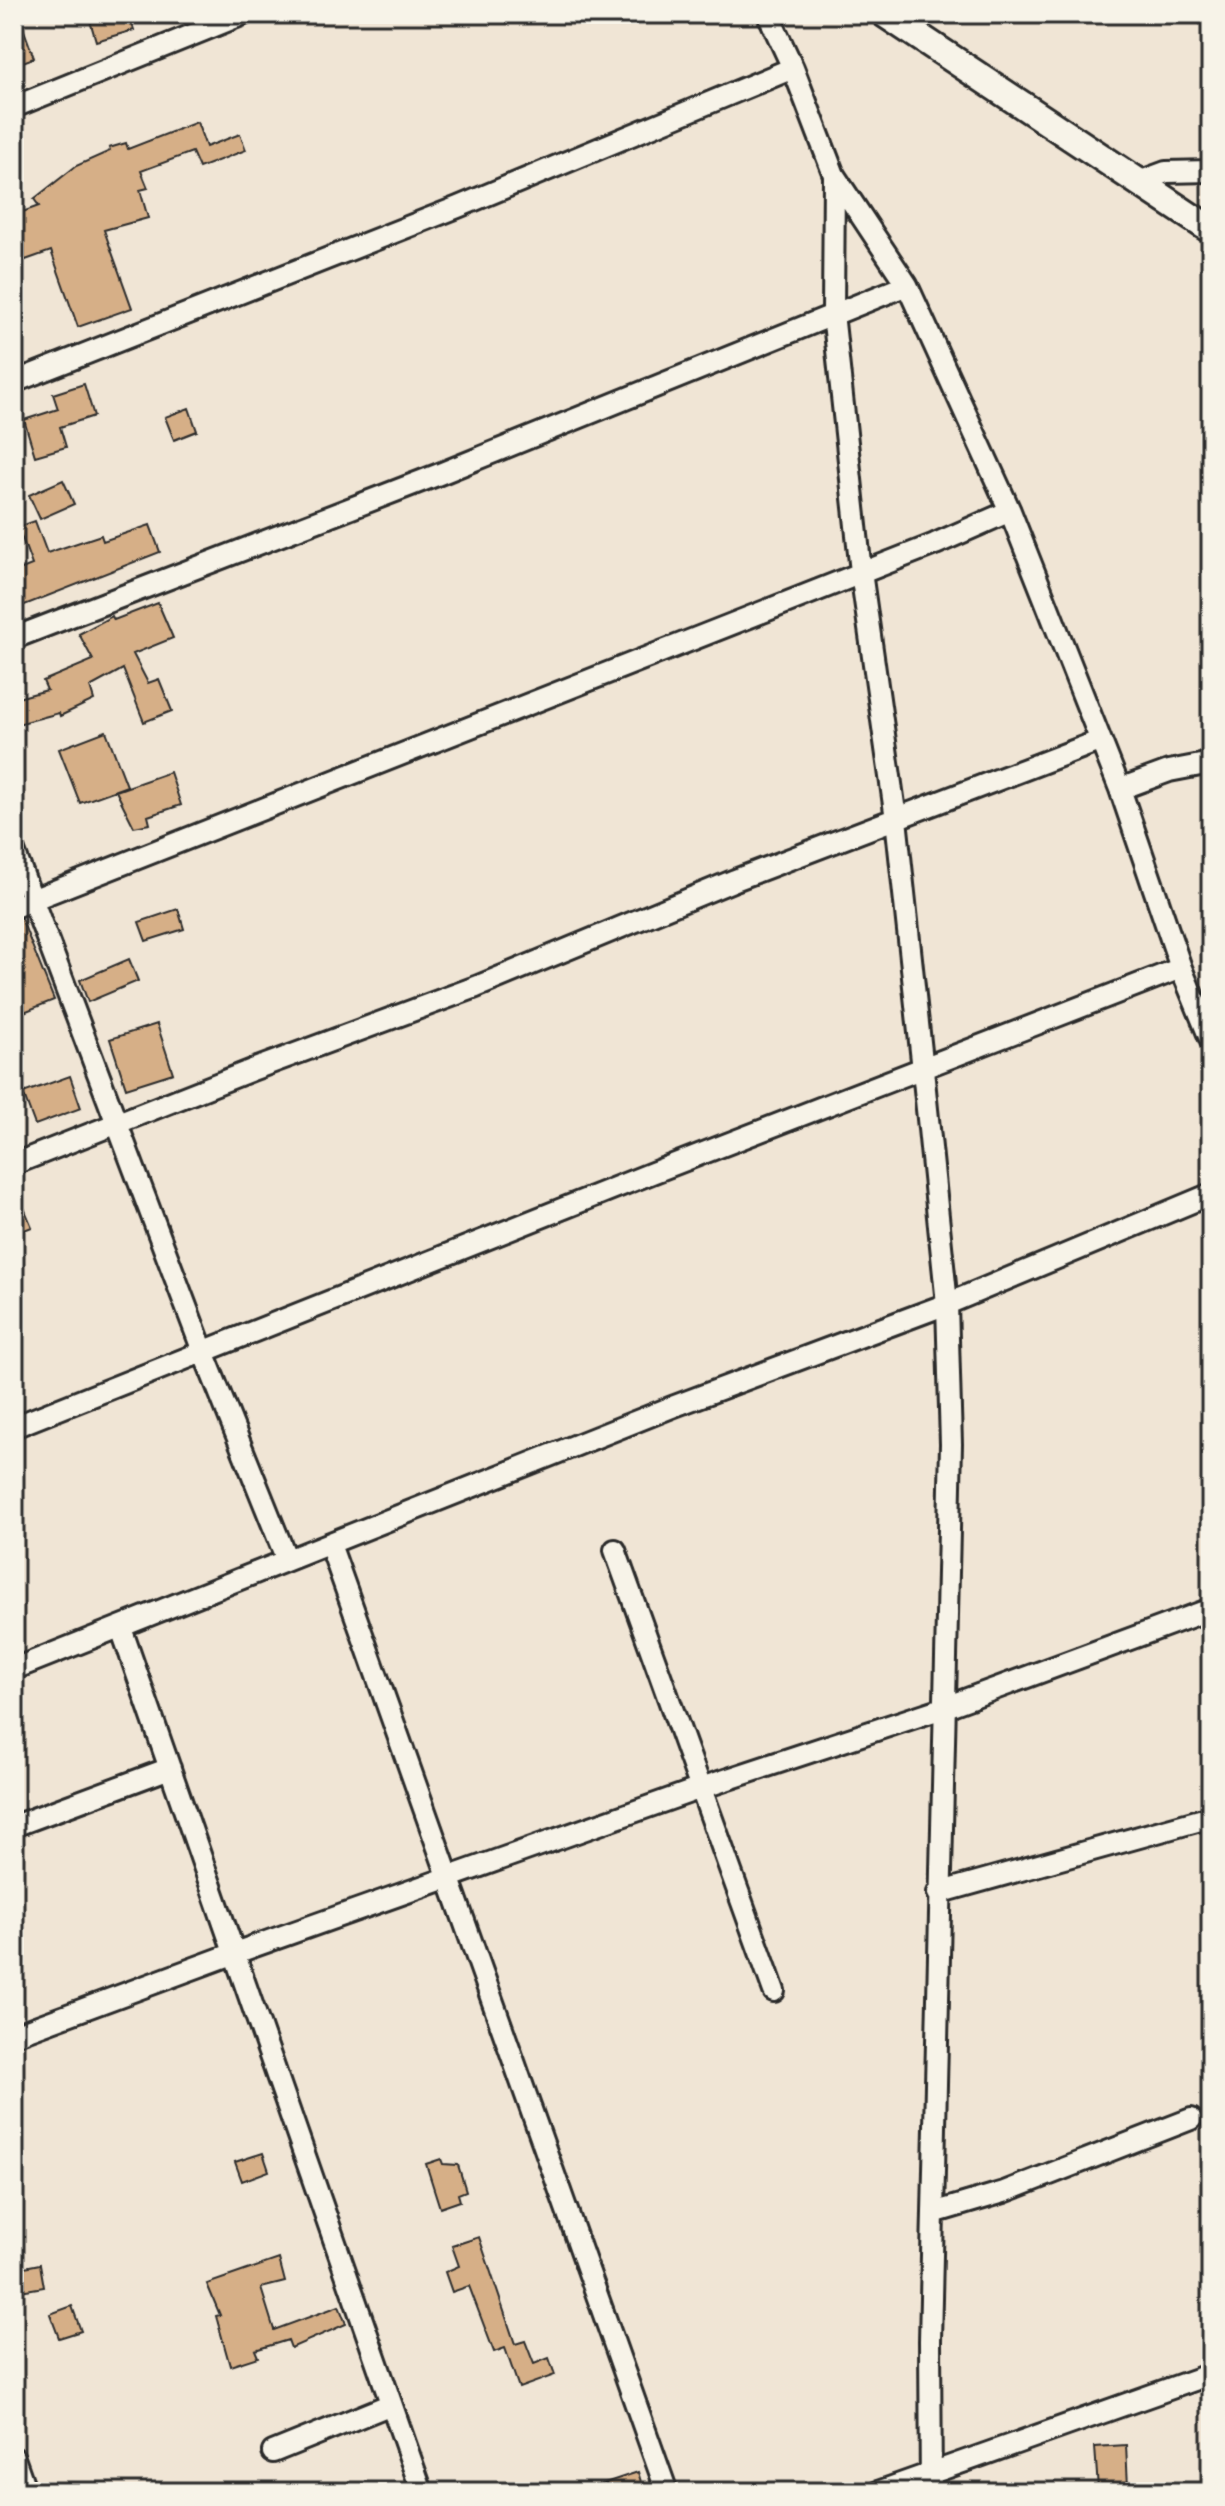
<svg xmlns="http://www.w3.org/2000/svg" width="1225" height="2506" viewBox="0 0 1225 2506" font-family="Kalam,sans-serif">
<rect width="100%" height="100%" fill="#f0e5d5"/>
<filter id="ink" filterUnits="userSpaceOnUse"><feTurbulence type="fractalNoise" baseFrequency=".0125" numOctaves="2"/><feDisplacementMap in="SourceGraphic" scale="16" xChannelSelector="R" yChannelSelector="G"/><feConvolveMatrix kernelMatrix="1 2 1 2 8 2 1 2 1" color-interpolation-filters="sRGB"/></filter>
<g filter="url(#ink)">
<path fill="#d6af87" stroke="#2b2b2b" stroke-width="2" d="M14 14H18L34 58 14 65Z
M88 14H129L134 30 96 41Z
M197 122 206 147 240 134 246 150 199 168 192 152 141 171 148 188 140 190 148 218 104 230 132 308 78 327 51 251 14 264V215L39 206 34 199 76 166 110 151 109 148 126 143 128 149Z
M84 384 94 416 60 427 66 447 35 456 24 420 58 409 53 394Z
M189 408 197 431 174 440 165 417Z
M63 480 74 504 40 519 29 495Z
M35 521 47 553 101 535 103 541 150 525 160 552 22 606 14 586V572L32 565 18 527Z
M158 603 173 638 133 654 148 683 159 679 172 711 144 722 123 669 90 687 94 700 60 716 59 713 14 725V699L47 690 43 681 93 660 79 634 112 616 114 620Z
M106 731 127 786 80 803 59 749Z
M170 772 181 805 148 816 150 824 134 827 116 791Z
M178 909 184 929 146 941 139 922Z
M21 918 54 1000 14 1016V920Z
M129 959 138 981 88 1002 80 980Z
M157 1024 173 1073 126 1088 110 1039Z
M70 1076 81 1108 35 1125 23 1093Z
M14 1184 32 1227 14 1234Z
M263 2153 269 2171 242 2181 235 2162Z
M441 2159 443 2164 458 2165 466 2191 458 2194 460 2201 440 2208 426 2164Z
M479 2237 515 2344 525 2341 534 2364 549 2358 555 2375 519 2388 505 2348 494 2352 469 2286 452 2292 445 2272 459 2266 452 2246Z
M279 2259 285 2282 261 2288 274 2330 339 2306 346 2324 291 2348 288 2340 255 2350 258 2357 230 2366 216 2316 220 2315 207 2284Z
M40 2264 44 2287 14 2292V2269Z
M72 2306 81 2331 59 2338 50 2314Z
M1126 2445 1128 2487 1098 2489 1095 2447Z
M638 2472 644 2492H588L587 2489Z"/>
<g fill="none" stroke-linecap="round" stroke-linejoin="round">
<g stroke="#2b2b2b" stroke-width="26">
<path id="minor" d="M768 14 793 68 834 175 907 285 1010 511 1120 789 1181 968 1211 1041
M14 107 244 14
M834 175 833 313 861 572 896 819 923 1070 947 1304 951 1444 930 2341 931 2492
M1139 182 1166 172 1211 171
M14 382 458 207 793 68
M14 638 437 475 907 285
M1120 789 1169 771 1211 763
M14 851 204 1354 287 1560
M14 907 935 544 1010 511
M14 1164 252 1070 476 987 735 880 1099 741
M14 1427 652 1173 1181 968
M330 1544 667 2492
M615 1550 774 1991
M121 1628 422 2492
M14 1669 672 1407 947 1304 1211 1194
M14 1826 170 1768
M938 1893 1211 1817
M14 2035 235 1953 701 1788 943 1708 1211 1609
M933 2213 1004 2192 1191 2119
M273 2452 389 2405
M14 2458 26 2492
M878 2492 1211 2374"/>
</g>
<g stroke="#2b2b2b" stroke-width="32">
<path id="secondary" d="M885 14 1211 230"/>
</g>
<use href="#minor" stroke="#f7f3e8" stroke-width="20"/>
<use href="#secondary" stroke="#f7f3e8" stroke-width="26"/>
</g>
</g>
<rect width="1225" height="2506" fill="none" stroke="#f7f3e8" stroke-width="48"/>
<rect x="24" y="24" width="1177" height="2458" fill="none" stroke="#2b2b2b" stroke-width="3" filter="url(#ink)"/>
</svg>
